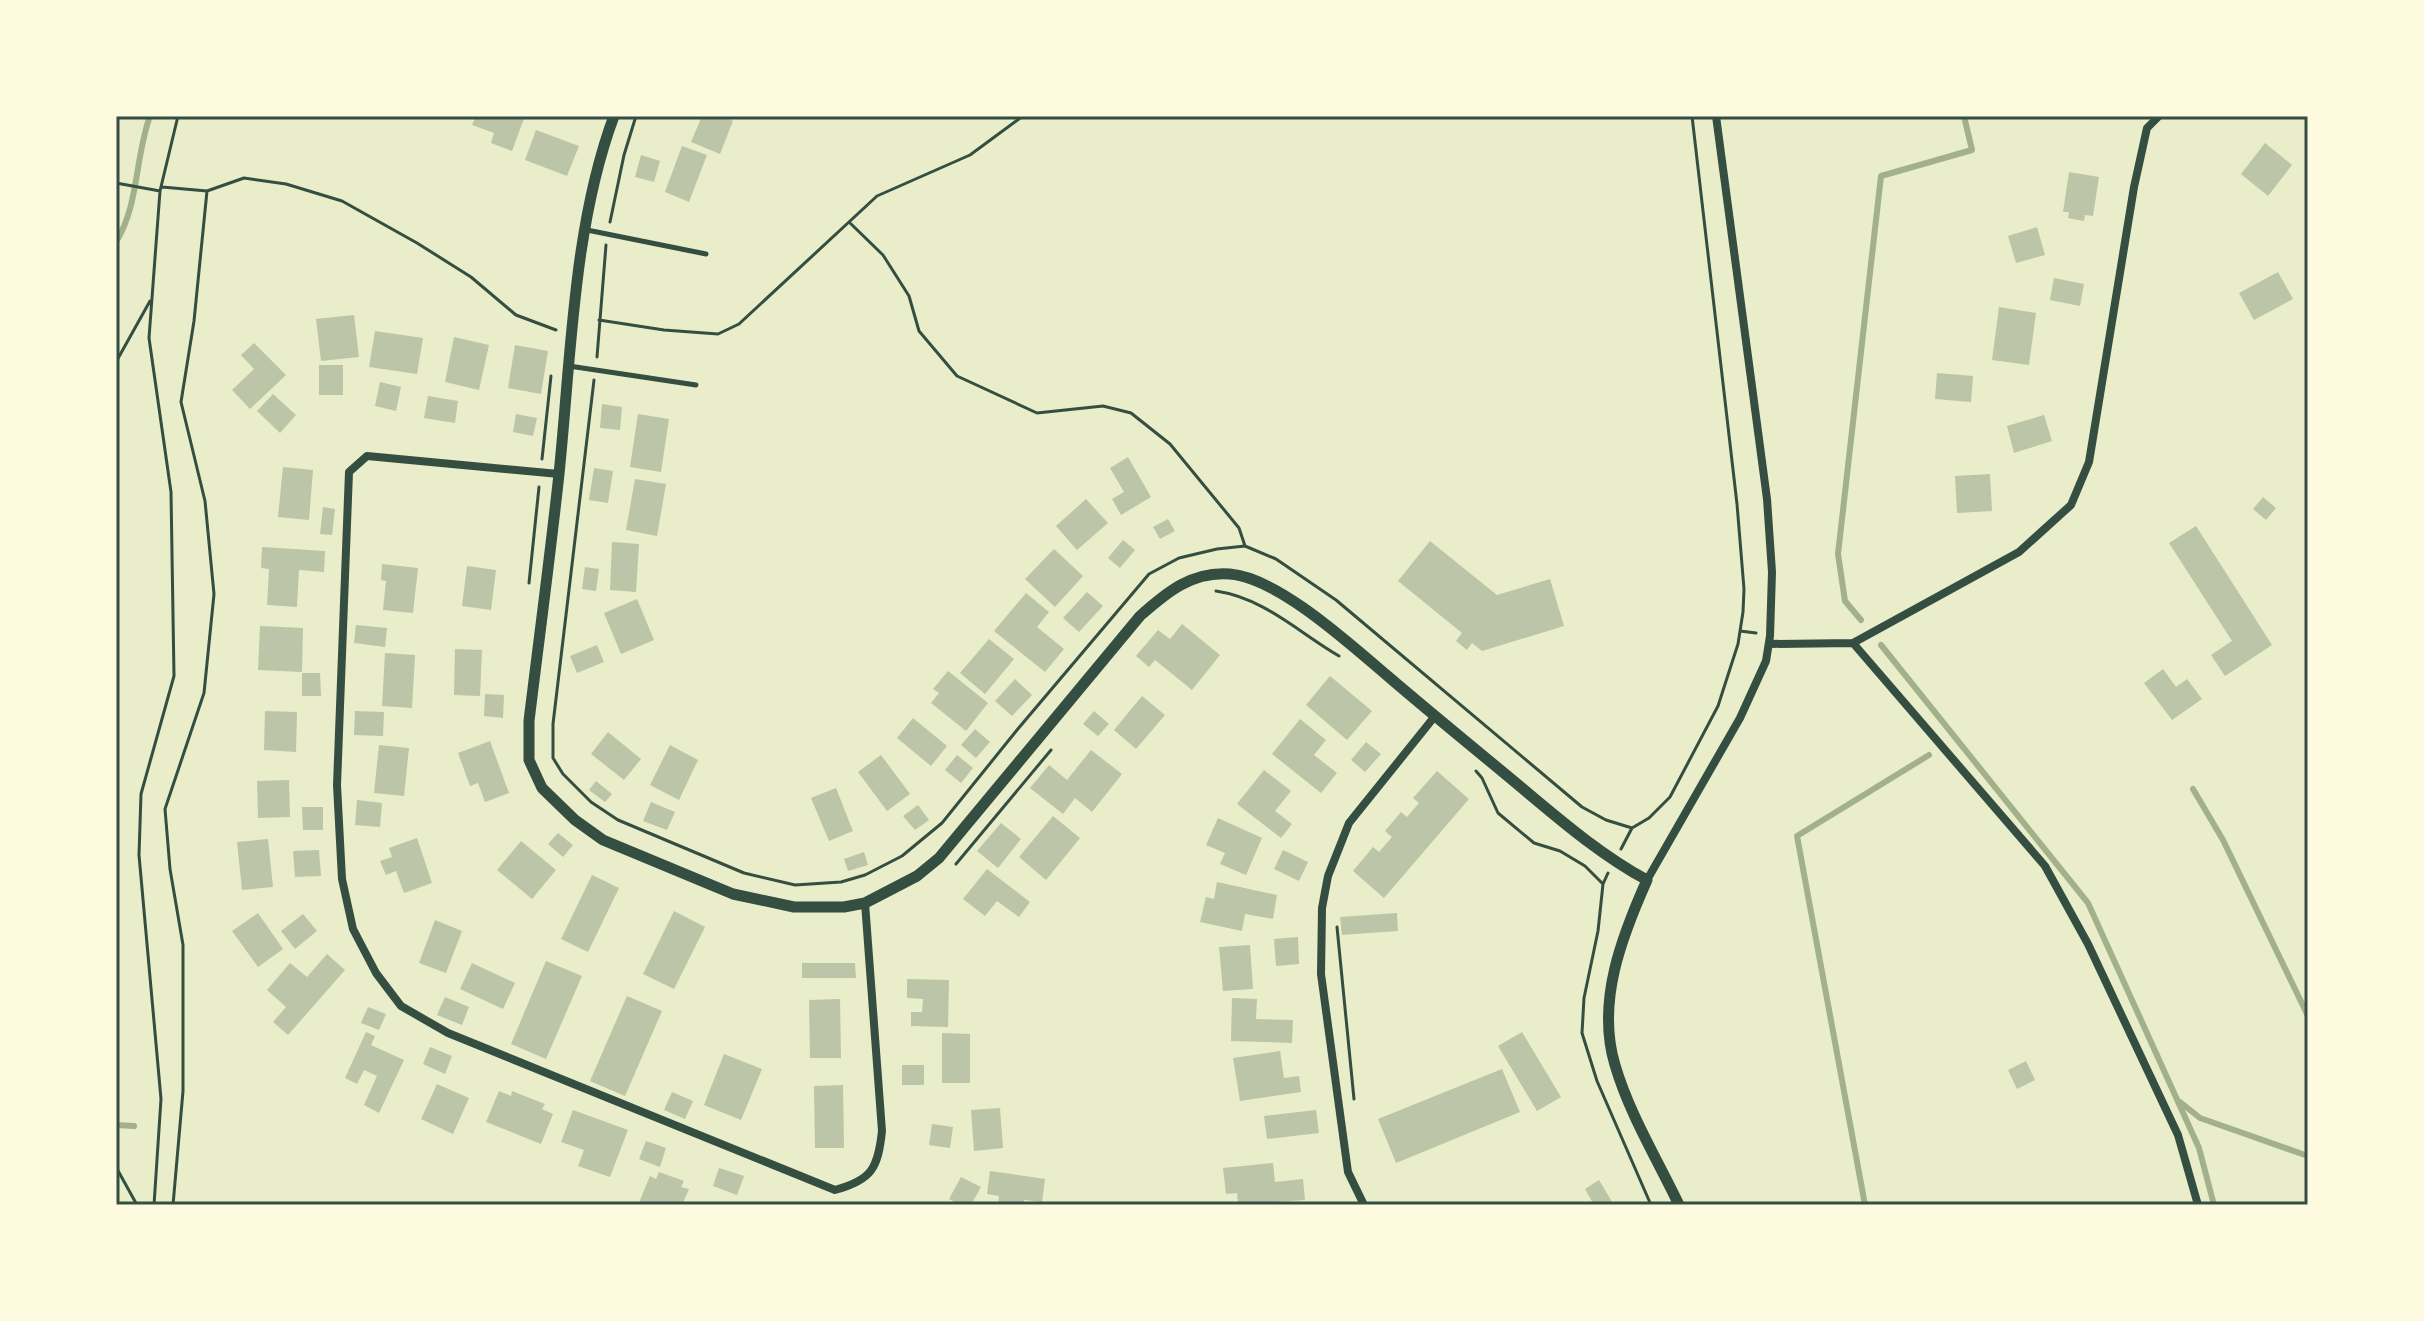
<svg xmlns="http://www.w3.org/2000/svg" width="2424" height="1321" viewBox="0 0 2424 1321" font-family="'Sofia Sans Condensed',sans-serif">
<rect width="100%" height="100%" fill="#e9edc9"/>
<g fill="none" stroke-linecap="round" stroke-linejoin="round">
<path stroke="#a3b18a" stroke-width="6" d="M116 242C139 205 135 157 150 116
M1861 620 1845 601 1838 554 1881 176 1972 150 1964 116
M1881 645 2088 903 2199 1148 2214 1205
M2193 789 2223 840 2308 1016
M2180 1102 2200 1118 2308 1156
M116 1125 134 1126
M1865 1205 1797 836 1929 755"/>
</g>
<path fill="#bcc5a7" d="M476 116H525L512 151 491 143 494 133 472 125Z
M702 116H722L733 121 720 154 691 142Z
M536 130 579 146 567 176 525 160Z
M2265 143 2292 165 2268 196 2241 174Z
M682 146 707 155 689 202 665 192Z
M641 155 660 161 654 182 635 177Z
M2069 172 2099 177 2093 216 2085 215 2084 221 2068 218 2069 212H2063Z
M2037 227 2045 255 2016 263 2008 236Z
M2278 272 2293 299 2254 320 2239 293Z
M2054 278 2084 284 2080 306 2050 300Z
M1999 307 2036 313 2029 365 1992 360Z
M354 315 359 357 321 361 316 319Z
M375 331 423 338 417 374 369 367Z
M454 337 489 345 479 390 445 382Z
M254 343 286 375 250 409 232 390 254 369 241 355Z
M515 345 548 351 541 394 508 388Z
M319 365H343V395H319Z
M1937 373 1973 376 1971 402 1935 399Z
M380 382 401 387 396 411 375 406Z
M273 394 296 415 280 433 257 411Z
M428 396 458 401 455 423 424 418Z
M602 404 622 407 620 430 600 428Z
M516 414 537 418 533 436 513 432Z
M638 414 669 419 661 472 630 467Z
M2044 415 2052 441 2014 453 2007 426Z
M1128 457 1151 497 1121 515 1112 499 1124 492 1110 468Z
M283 467 313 470 309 520 278 517Z
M594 468 613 471 608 503 589 500Z
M1990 474 1992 511 1957 513 1955 476Z
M635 479 666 484 657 536 626 530Z
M2263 497 2276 508 2266 520 2253 509Z
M1086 499 1108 523 1077 550 1056 526Z
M323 507 335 509 332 535 320 534Z
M1168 519 1175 531 1160 539 1153 527Z
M2196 526 2272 645 2225 676 2211 655 2232 641 2169 543Z
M1123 540 1135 550 1120 568 1108 558Z
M1430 541 1497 595 1550 579 1564 626 1482 651 1472 643 1467 650 1456 641 1462 633 1398 581Z
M612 542 639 544 636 592 610 590Z
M262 547 325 551 324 572 299 570 297 607 267 605 269 569 261 568Z
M1054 549 1083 576 1055 607 1025 579Z
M382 564 418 568 413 613 383 610 386 581 381 580Z
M467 566 496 570 491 610 462 606Z
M585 567 599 569 596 591 582 589Z
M1087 592 1103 606 1079 632 1063 618Z
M1026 593 1049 612 1037 627 1064 649 1045 672 994 631Z
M637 599 654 640 621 654 604 613Z
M1182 624 1220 655 1192 690 1155 660 1149 667 1136 656 1158 630 1170 639Z
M356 625 387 628 385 647 354 643Z
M260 626 303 628 302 672 258 670Z
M989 639 1014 659 985 694 960 673Z
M597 645 604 662 577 673 570 656Z
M455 649 482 650 480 696 454 695Z
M385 653 415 655 412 708 382 706Z
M2163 669 2176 687 2187 679 2202 699 2172 720 2144 683Z
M948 671 988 703 966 731 931 703 939 693 933 689Z
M302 673H320L321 696H302Z
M1330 676 1372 711 1347 740 1306 705Z
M1015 679 1032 695 1012 716 995 701Z
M485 694 504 695 503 718 484 716Z
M1142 696 1165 715 1136 749 1114 730Z
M265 711 297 712 296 752 264 750Z
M355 711 384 712 383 736 354 735Z
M1094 711 1109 724 1098 736 1083 724Z
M913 718 947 746 931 766 897 738Z
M1300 719 1326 740 1314 755 1337 773 1321 793 1272 754Z
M975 729 990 742 976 758 961 745Z
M608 732 641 759 624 780 591 754Z
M490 741 509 793 485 802 478 783 470 786 458 753Z
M1366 742 1381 754 1365 772 1351 760Z
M379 745 409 748 404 796 374 793Z
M670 745 698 760 679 800 650 785Z
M1091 750 1122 774 1092 812 1075 798 1063 814 1030 788 1049 765 1067 780Z
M881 755 910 794 887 811 858 772Z
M957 755 973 768 961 783 945 770Z
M1264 770 1291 791 1275 811 1292 824 1281 838 1237 804Z
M1437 771 1469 799 1384 898 1353 871 1373 847 1379 852 1392 837 1385 831 1401 812 1407 817 1419 803 1413 798Z
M289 780 290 817 258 818 257 781Z
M596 781 612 794 605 802 589 790Z
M836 788 853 831 829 841 811 798Z
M357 800 382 803 380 827 355 825Z
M651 802 675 812 667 830 643 821Z
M918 805 929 820 915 830 903 816Z
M302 807H323V830H303Z
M1053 816 1080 838 1046 880 1019 857Z
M1218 818 1262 838 1246 875 1220 864 1225 853 1206 845Z
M1001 823 1021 839 998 868 977 851Z
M558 833 573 845 563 857 548 844Z
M417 838 432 883 404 893 396 871 386 875 380 861 392 857 389 848Z
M268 839 273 887 242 890 237 842Z
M521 841 556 870 532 899 497 870Z
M319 850 321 876 295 877 293 851Z
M1283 850 1308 862 1299 881 1274 869Z
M864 852 868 865 848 871 844 859Z
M987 869 1030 902 1019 917 997 901 985 916 963 899Z
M592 875 619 888 588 952 561 939Z
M1217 882 1277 895 1273 919 1245 914 1242 931 1200 922 1206 897 1214 899Z
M674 911 705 927 674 989 643 974Z
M258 913 283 949 258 967 232 931Z
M1397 913 1398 931 1342 935 1340 917Z
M303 914 317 931 295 949 281 931Z
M435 920 462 931 446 973 419 963Z
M1298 937 1299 964 1276 966 1274 939Z
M1250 945 1253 989 1223 991 1219 947Z
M327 954 345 970 288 1035 273 1022 286 1007 267 990 290 963 307 977Z
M546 961 582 976 546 1059 511 1044Z
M472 963 515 983 503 1009 460 989Z
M802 963H855L856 978H802Z
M907 979 949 980 948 1027 911 1026V1012H922L923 999 907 998Z
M627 996 662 1011 625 1096 590 1081Z
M445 997 469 1007 462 1025 437 1015Z
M1232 998 1257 999 1256 1019 1293 1020 1292 1043 1231 1041Z
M840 999 841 1058H810L809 1000Z
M368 1007 386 1014 379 1030 361 1023Z
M366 1032 375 1036 371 1045 404 1060 379 1113 364 1105 377 1076 364 1070 357 1084 345 1078Z
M1522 1032 1561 1097 1537 1111 1498 1046Z
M942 1033 970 1034V1083H942Z
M430 1047 452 1056 445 1074 423 1064Z
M1280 1051 1284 1078 1299 1076 1301 1092 1240 1101 1233 1058Z
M724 1054 762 1069 741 1120 704 1105Z
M2026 1061 2035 1080 2017 1089 2008 1070Z
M902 1065H924V1085H902Z
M1502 1069 1520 1112 1396 1163 1378 1119Z
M437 1084 469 1098 453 1134 421 1119Z
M843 1085 844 1148H815L814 1086Z
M499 1091 511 1096 512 1091 545 1104 542 1109 553 1114 541 1144 486 1122Z
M672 1092 693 1101 685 1119 664 1110Z
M1000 1108 1003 1148 974 1151 971 1110Z
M573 1110 628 1130 610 1177 578 1166 584 1150 561 1142Z
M1316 1110 1319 1133 1267 1139 1264 1116Z
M932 1124 953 1127 950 1148 929 1145Z
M646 1141 666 1148 660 1167 639 1159Z
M1273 1163 1275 1182 1303 1179 1305 1200 1238 1205 1237 1193 1226 1194 1223 1168Z
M719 1168 744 1176 737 1195 713 1186Z
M990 1171 1045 1179 1042 1202 1024 1200V1205H998L999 1196 987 1194Z
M659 1172 684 1181 681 1187 689 1189 682 1205H638L650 1176 656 1179Z
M961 1177 981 1187 971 1205H960L949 1199Z
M1599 1180 1614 1205H1594L1585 1189Z"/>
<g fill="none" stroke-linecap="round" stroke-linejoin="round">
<path stroke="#344e41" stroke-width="3" d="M116 183 160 191
M162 187 207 191 244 178 286 184 342 201 417 243 471 277 516 315 556 330
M610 222 624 155 636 116
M849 222 883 255 909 296 919 331 957 376 1037 413 1103 406 1131 413 1170 444 1239 528 1245 546
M599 320 664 330 718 334 739 324 877 196 970 155 1023 116
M597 357 606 245
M116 362 150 301
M594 380 553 724V758L563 774 591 802 618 820 744 873 795 885 841 882 865 875 902 856 942 823 1017 730 1149 574 1179 558 1217 549 1245 546 1276 559 1336 600 1582 807 1606 820 1632 828
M542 459 551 376
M529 583 539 487
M1216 591C1264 598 1298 632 1339 656
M1740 631 1756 633
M1476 771 1482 778 1498 813 1534 843 1560 851 1585 866 1603 884
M1621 849 1632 828 1649 818 1670 797 1718 706 1738 644 1743 612 1744 589 1737 504 1692 116
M956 864 1051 750
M1608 873 1603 884 1598 931 1584 998 1582 1033 1597 1081 1651 1205
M1337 927 1354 1099
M116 1167 137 1205
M154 1205 161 1099 139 855 141 794 174 676 171 492 149 338 160 191 178 116
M173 1205 183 1091V945L170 869 165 809 204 693 214 594 205 501 181 402 194 321 207 191"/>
<path stroke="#344e41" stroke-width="5" d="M587 230 706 254
M569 366 696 385"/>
<path stroke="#344e41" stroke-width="8" d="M559 474 367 456 349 472 337 785 342 879 353 929 376 973 401 1006 448 1033 835 1190C872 1180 878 1168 882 1131L865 903
M1853 643 2045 866 2088 944 2178 1135 2198 1205
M1769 644 1853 643 2019 552 2071 505 2089 462 2134 187 2147 128 2159 116
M1647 880 1740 718 1766 661 1770 636 1772 572 1767 499 1716 116
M1364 1205 1348 1172 1321 974 1322 908 1328 876 1349 823 1435 716"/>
<path stroke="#344e41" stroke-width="11" d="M614 116C573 226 571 358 559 474 550 557 539 639 529 721V760L542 788 575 820 603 840 733 894 794 907H844L865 903 917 876 939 858 1140 616C1167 592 1192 571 1230 574 1279 578 1352 646 1390 678 1432 714 1474 748 1516 783 1558 818 1599 854 1647 880 1622 936 1596 1002 1615 1065 1629 1113 1657 1159 1679 1205"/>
</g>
<rect width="2424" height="1321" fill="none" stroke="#fefae0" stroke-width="236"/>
<rect x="118" y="118" width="2188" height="1085" fill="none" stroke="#344e41" stroke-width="3"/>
</svg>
